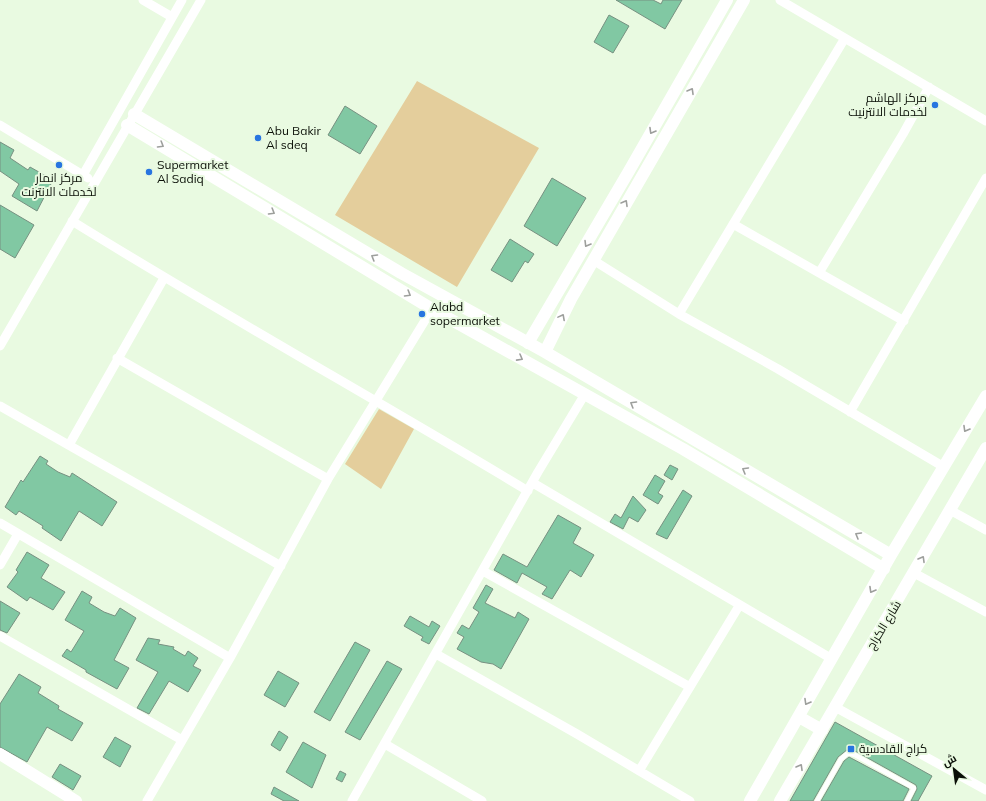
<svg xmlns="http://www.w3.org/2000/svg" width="986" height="801" viewBox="0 0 986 801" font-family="Mulish,Cairo,sans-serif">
<rect width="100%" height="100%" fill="#e9fae1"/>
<path fill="#e4ce9c" d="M417 81 539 148 457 287 335 215Z
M379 409 414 429 381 489 345 464Z"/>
<path fill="#81c8a3" stroke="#779081" d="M616 0H653L661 4 663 0H682L665 29Z
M609 15 629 26 613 53 594 42Z
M345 106 377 126 360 154 328 135Z
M0 142 14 150 10 158 28 170 30 167 53 180 37 211 12 196 19 184 0 171Z
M552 178 586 198 557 246 524 226Z
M0 205 34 225 15 258 0 249Z
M510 239 534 254 528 263 525 261 512 282 491 270Z
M40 456 48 461 46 464 58 472 70 477 72 473 117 502 102 526 79 511 61 541 42 528 43 526 19 511 16 515 5 507 21 480 23 482Z
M670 465 678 469 672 480 664 475Z
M655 475 665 481 658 493 663 496 658 504 643 495Z
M683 490 692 496 667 539 656 534Z
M633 496 646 510 638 522 629 517 623 529 610 522 615 514 621 518Z
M558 515 581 528 573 543 594 555 581 577 570 570 552 599 542 594 547 587 522 573 517 583 494 570 503 554 527 567Z
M27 552 49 565 41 578 65 592 53 610 30 597 27 601 7 587 18 572 16 570Z
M486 585 493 589 485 603 515 618 518 612 529 619 501 669 493 664 481 662 457 649 464 637 457 633 462 625 469 629 479 612 473 608Z
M82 591 92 597 89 603 104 612 115 616 120 608 136 618 114 660 129 668 117 689 86 672V670L62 656 67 649 71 652 84 631 65 620Z
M0 601 20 613 7 633 0 630Z
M410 616 429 627 432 621 440 626 429 644 421 640 423 637 404 626Z
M148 638 160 640 158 644 174 647 173 649 185 656 188 651 198 658 193 666 201 670 188 692 169 681 149 714 137 708 158 672 136 660Z
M355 642 370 650 330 721 314 712Z
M387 661 402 669 360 740 345 732Z
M278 671 299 683 285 707 264 695Z
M19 674 41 687 38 693 59 706 58 709 83 723 72 741 47 727 27 762 0 747V704Z
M835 722 932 776 918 801H911L917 789 916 785 857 752 848 749 838 757 813 801H790Z
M279 731 288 737 280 751 271 745Z
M115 737 131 746 120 767 103 757Z
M303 742 326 755 312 788 286 772Z
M849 757 909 789 903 801H821L844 761Z
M60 764 81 776 73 790 52 777Z
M340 771 346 774 342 782 336 779Z
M274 787 299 801H284L271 794Z"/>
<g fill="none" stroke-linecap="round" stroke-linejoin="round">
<path stroke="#fff" stroke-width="4.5" d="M817 801 841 759 848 753 855 755 914 788 907 801"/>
<path stroke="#fff" stroke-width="9" d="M143 0 172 17
M780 0 986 121
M0 125 88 178
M83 175 182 0
M72 221C222 314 377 400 528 491
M733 224 904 321
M593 260 679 314 778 369 944 467
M819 273 903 134 929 87
M679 314 845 38
M0 346 201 0
M117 358 328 479
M0 406 281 566
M850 412 986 178
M69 445 164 278
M533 483 832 659
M950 510 986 530
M0 523 230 658
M0 565 18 534
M483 571 690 687
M914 573 986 612
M0 636 182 740
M436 654 577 734 690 801
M835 707 986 790
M385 744 482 801
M639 771 739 606
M147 801 230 658 328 479 432 309
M352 801 538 472 585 394"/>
<path stroke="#fff" stroke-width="12" d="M134 114 401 273 545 352 891 555
M127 125 432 309 683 449 884 569
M528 343 629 171 727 0
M545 352 571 299 744 0
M799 717 822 730
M0 754 76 801
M750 801 891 555 986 396
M780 801 986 448"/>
</g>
<defs><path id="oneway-chevron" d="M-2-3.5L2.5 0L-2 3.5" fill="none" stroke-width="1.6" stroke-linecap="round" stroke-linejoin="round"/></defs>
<g stroke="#9d9f9c">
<use href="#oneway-chevron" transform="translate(691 91) rotate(-60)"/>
<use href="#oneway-chevron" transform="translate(652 131) rotate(120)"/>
<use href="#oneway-chevron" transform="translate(161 145) rotate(31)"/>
<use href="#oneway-chevron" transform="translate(625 203) rotate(-60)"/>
<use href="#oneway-chevron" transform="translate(272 212) rotate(31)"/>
<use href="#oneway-chevron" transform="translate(587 244) rotate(121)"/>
<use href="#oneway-chevron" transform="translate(374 257) rotate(-149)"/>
<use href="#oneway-chevron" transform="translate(408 294) rotate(31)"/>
<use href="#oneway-chevron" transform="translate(562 317) rotate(-62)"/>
<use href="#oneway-chevron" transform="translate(520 358) rotate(29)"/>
<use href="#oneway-chevron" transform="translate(633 404) rotate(-149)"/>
<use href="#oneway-chevron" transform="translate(966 429) rotate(120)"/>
<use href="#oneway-chevron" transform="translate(745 470) rotate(-150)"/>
<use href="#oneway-chevron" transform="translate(858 535) rotate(-150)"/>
<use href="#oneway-chevron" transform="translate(922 559) rotate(-60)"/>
<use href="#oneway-chevron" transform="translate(872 590) rotate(120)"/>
<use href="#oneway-chevron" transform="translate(807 702) rotate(120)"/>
<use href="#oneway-chevron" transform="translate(800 767) rotate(-60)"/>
</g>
<g fill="#2875e0" stroke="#e9fae1" stroke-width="1.5">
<circle cx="935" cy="105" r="4"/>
<circle cx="258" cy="138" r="4"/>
<circle cx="59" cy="165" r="4"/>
<circle cx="149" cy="172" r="4"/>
<circle cx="422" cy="314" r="4"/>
<rect x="847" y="745" width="8" height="8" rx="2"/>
</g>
<g text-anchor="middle" stroke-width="4" stroke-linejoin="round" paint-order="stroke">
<g font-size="12" fill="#0b1008" stroke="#e9fae1" text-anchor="start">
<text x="927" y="102" text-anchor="end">مركز الهاشم<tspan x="927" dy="14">لخدمات الانترنيت</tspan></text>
<text x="266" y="135">Abu Bakir<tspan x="266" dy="14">Al sdeq</tspan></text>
<text x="157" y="169">Supermarket<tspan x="157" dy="14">Al Sadiq</tspan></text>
<text x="59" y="182" text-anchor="middle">مركز انمار<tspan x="59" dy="14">لخدمات الانترنت</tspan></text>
<text x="430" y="311">Alabd<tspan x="430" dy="14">sopermarket</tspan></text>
<text x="859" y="753">كراج القادسية</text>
</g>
<g font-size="12" fill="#0b1008" stroke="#e9fae1">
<text transform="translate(884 625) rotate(-59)" y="4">شارع الكراج</text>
</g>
</g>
<g transform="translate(954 769) rotate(331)" stroke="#e9fae1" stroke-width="3" paint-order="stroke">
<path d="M0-3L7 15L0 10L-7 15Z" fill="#0b1008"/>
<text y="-6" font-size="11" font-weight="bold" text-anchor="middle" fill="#0b1008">ش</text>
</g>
</svg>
